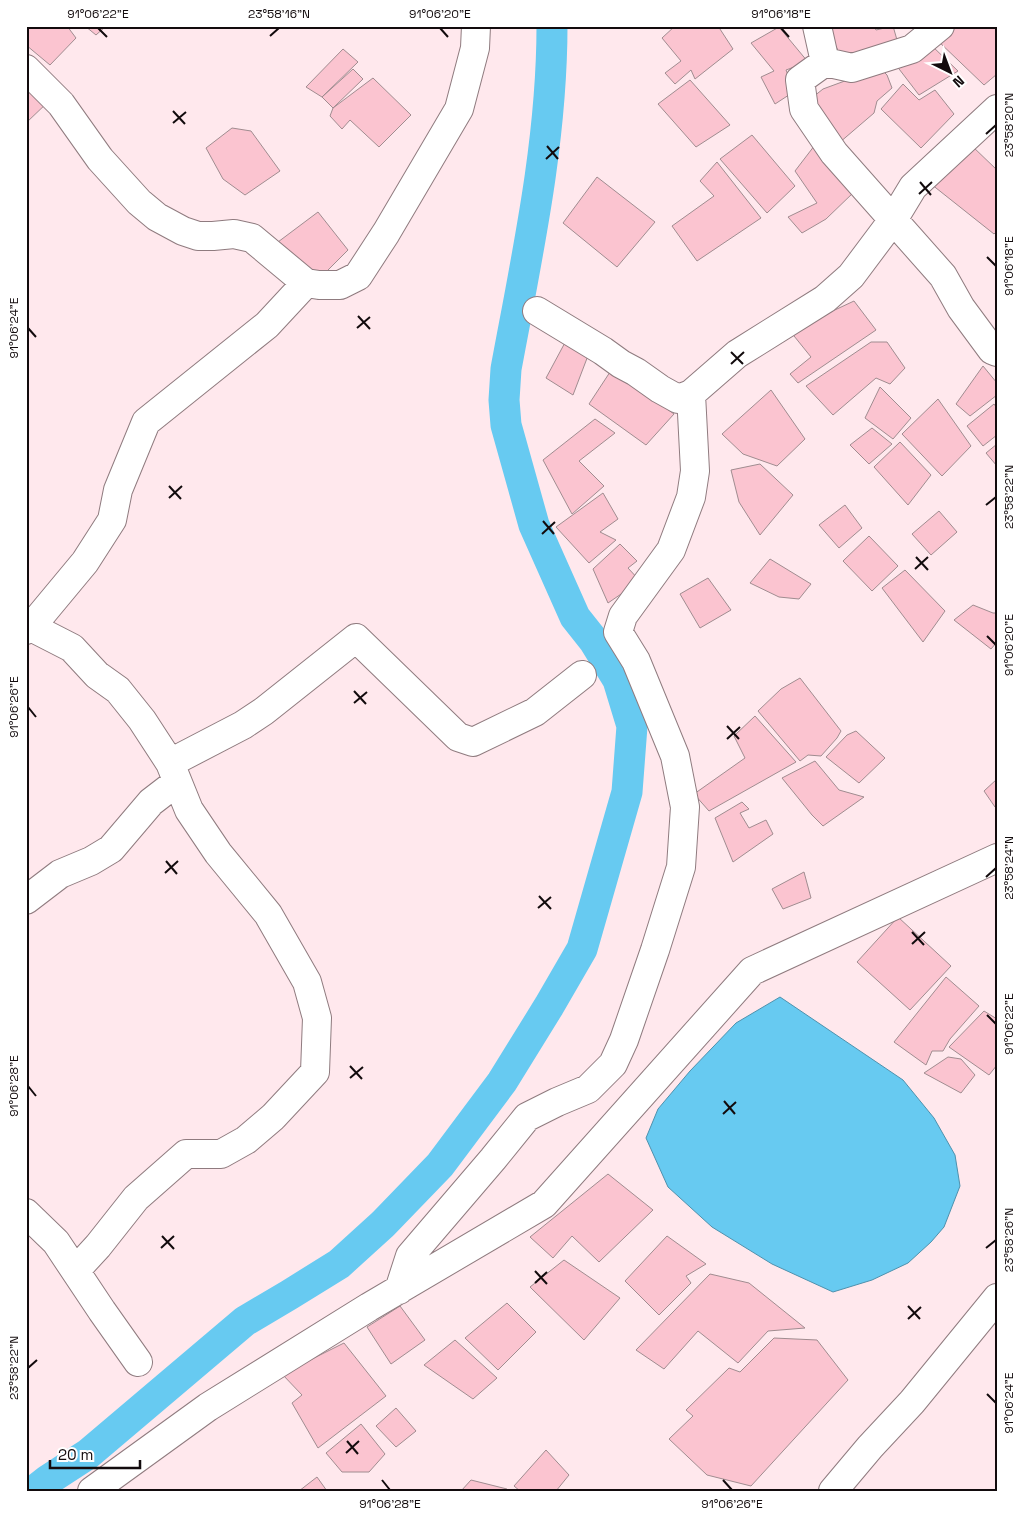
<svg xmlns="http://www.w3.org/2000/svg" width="1023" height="1517" viewBox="0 0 1023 1517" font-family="'Space Grotesk',sans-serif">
<rect width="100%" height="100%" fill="#ffe8ed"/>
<path fill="#67caf1" stroke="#4e91ad" d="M780 997 903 1080 934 1118 955 1155 960 1186 944 1227 931 1242 908 1263 872 1280 833 1292 772 1264 712 1227 668 1187 646 1138 658 1109 690 1071 736 1023Z"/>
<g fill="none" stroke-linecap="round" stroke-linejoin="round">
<path stroke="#67caf1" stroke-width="31" d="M34 1491 48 1480 88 1454 245 1321 289 1295 339 1264 383 1224 440 1165 502 1082 549 1006 582 949 627 792 632 726 618 680 594 641 575 617 534 525 506 425 504 400 506 369C527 256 552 142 552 26"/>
</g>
<path fill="#fbc4d0" stroke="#a08c90" d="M26 26H67L76 38 50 65 26 45Z
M85 26H106L96 35Z
M675 26H718L733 49 695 79 691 70 675 84 665 73 681 61 662 38Z
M873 26 876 30 893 26 897 40 842 58 826 27Z
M951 26H997V74L984 85 936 39Z
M779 27 808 62 786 70 795 91 775 104 761 77 774 71 751 43Z
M930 44 958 71 919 95 896 65Z
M343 49 358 62 322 97 306 87Z
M880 68 887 75 892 88 877 101 874 113 839 143 808 101 823 89Z
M353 69 363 79 333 108 322 97Z
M373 78 411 115 379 147 350 120 342 129 330 116 333 108Z
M690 80 730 125 696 147 658 104Z
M26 81 49 101 26 123Z
M903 84 919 100 935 90 954 114 921 148 881 109Z
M232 128 251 131 280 171 245 195 223 179 206 148Z
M752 135 795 186 767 213 720 159Z
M818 141 854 192 826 219 802 233 788 217 817 203 795 171Z
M971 145 997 170V231L994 234 931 184Z
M717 162 761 218 697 261 672 226 714 196 700 181Z
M597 177 655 222 617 267 563 223Z
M318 212 348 250 320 278 278 242Z
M854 301 876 330 798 383 790 374 811 357 790 331Z
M568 337 589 353 573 395 546 378Z
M871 342H887L905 368 890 384 876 378 833 415 806 386Z
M983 366 997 383V395L970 416 956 404Z
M612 369 674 414 646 445 589 404Z
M880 387 911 418 893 439 865 418Z
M771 390 805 439 777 466 743 454 722 434Z
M938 399 971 446 942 476 902 434Z
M994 404 997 408V435L983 446 967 426Z
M595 419 615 433 579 461 604 486 572 514 543 460Z
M872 428 892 444 869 464 850 445Z
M900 442 931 475 908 505 874 467Z
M997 444V466L986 453Z
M760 464 793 495 760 535 739 502 731 470Z
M603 493 618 519 600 532 616 540 589 563 556 527Z
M845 505 862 528 839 548 819 525Z
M939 511 957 532 931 555 912 534Z
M869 536 898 566 872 591 843 561Z
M620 544 637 561 628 568 640 581 608 603 593 569Z
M770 559 811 584 799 599 779 597 750 583Z
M905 570 945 611 923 642 882 588Z
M708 578 731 610 700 628 680 594Z
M973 605 993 613H997V642L991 649 954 620Z
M800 678 841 731 837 738 821 756 808 755 800 761 758 711 781 689Z
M755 716 796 762 709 811 694 794 745 758 734 736Z
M856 731 885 758 859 783 826 757 847 735Z
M815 761 839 790 864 797 823 826 812 815 782 778Z
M997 779V805L995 807 984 791Z
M742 802 749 809 740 813 749 828 766 820 773 834 733 862 715 818Z
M804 872 811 898 783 909 772 889Z
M898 917 951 966 910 1010 857 962Z
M946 977 979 1006 950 1039 943 1051H932L926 1065 894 1042Z
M984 1011 997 1019V1065L989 1075 949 1047Z
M948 1057 961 1059 975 1075 961 1093 924 1073Z
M608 1174 653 1210 599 1262 572 1236 553 1258 530 1237Z
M667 1236 706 1264 686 1276 691 1283 659 1315 625 1281Z
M564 1260 620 1298 584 1340 530 1287Z
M710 1274 749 1283 805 1328 768 1331 738 1363 698 1331 664 1369 636 1350Z
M507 1303 536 1332 498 1370 465 1338Z
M400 1306 425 1340 391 1364 367 1327Z
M774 1338 817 1340 848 1380 751 1486 707 1475 669 1439 693 1416 686 1410 729 1368 740 1372Z
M455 1340 497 1378 473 1399 424 1365Z
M344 1343 386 1396 318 1448 292 1403 302 1395 282 1374Z
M396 1408 416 1431 396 1447 376 1426Z
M361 1424 385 1454 369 1472H342L326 1453Z
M546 1450 569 1475 556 1491H520L514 1486Z
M317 1477 327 1491H299Z
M471 1480 507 1489 509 1491H461Z"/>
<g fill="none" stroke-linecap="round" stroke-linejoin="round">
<g stroke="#8f7b7f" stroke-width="30">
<path id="minor" d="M817 26 825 62 852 68 912 49 940 26
M825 62 800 80 804 109 834 153 943 276 961 308 992 350 997 352
M26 69 61 104 100 159 139 202 157 217 183 231 198 236H213L234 234 252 238 306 283
M537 311 603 351 621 364 636 372 660 389 678 399 691 394
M26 623 31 627 85 562 112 520 118 490 146 422 267 325 306 283 319 285H340L358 276 386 233 459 109 475 48 476 26
M26 630 31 627 72 648 97 675 118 690 142 720 170 763
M26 900 60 874 91 861 111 849 151 802 177 782
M26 1213 56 1242 102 1311 138 1362
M76 1270 98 1246 136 1198 186 1154H221L246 1140 273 1117 315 1072 317 1018 307 982 268 914 218 853 189 810 170 763 243 725 264 711 356 638 458 737 473 742 535 712 582 675
M399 1290 410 1256 493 1159 527 1117 557 1102 588 1089 613 1064 624 1040 655 950 681 867 685 807 675 756 636 661 618 632 623 616 671 550 691 497 695 471 691 394 737 354 825 299 851 276 893 220 913 187 997 109
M92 1491 208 1407 369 1307 544 1204 752 971 997 858
M833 1491 870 1447 912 1402 997 1298"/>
</g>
<use href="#minor" stroke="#fff" stroke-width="28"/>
</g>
<path fill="none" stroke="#120b0d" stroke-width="2" d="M98 28 107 37M440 28 448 37M781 28 789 37M270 36 279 28M173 111 185 124M173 123 186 112M986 134 996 125M547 146 558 159M546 159 559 147M920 182 931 195M919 194 932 182M987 257 996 266M358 316 370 329M28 328 36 337M357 328 370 317M731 352 743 364M731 364 744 352M169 486 181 499M169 498 182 486M986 505 996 497M543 521 554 534M542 534 555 522M916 557 928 570M915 569 928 557M987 636 996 645M354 691 366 704M354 703 367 692M28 707 36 717M727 726 739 739M727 739 740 727M166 861 177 874M165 873 178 861M986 877 996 868M539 896 551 909M538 908 551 897M912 932 924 945M912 944 925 932M987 1015 996 1024M350 1066 362 1079M350 1078 363 1067M28 1086 36 1096M724 1101 735 1114M723 1114 736 1102M162 1236 174 1249M161 1248 174 1236M986 1248 996 1240M535 1271 547 1284M535 1283 547 1272M908 1306 920 1319M908 1319 921 1307M28 1368 37 1360M987 1394 996 1403M347 1441 358 1454M346 1453 359 1441M382 1480 390 1490M723 1480 732 1490"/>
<rect width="1023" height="1517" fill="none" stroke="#ffffff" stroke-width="55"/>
<g transform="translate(950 72) rotate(138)" stroke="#ffffff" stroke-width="4" paint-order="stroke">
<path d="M0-4L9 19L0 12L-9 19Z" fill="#120b0d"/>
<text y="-8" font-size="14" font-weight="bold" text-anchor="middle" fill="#120b0d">N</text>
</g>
<path d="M50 1460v8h90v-8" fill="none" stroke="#120b0d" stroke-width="2.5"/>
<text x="58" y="1460" font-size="15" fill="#120b0d" stroke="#ffffff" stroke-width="4" paint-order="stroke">20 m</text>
<rect x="28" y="28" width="968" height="1462" fill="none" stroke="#120b0d" stroke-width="2"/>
<g font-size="12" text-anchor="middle" fill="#120b0d">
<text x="98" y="18">91°06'22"E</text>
<text x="279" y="18">23°58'16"N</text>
<text x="440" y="18">91°06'20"E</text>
<text x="781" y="18">91°06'18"E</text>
<text transform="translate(1009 125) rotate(-90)" y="4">23°58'20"N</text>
<text transform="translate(1009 266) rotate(-90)" y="4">91°06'18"E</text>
<text transform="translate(14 328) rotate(-90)" y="4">91°06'24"E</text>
<text transform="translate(1009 497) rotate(-90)" y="4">23°58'22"N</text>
<text transform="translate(1009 645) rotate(-90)" y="4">91°06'20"E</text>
<text transform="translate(14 707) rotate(-90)" y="4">91°06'26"E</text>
<text transform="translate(1009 868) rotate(-90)" y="4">23°58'24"N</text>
<text transform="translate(1009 1024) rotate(-90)" y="4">91°06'22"E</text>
<text transform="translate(14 1086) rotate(-90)" y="4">91°06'28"E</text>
<text transform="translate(1009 1240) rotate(-90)" y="4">23°58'26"N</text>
<text transform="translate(14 1368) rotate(-90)" y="4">23°58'22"N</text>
<text transform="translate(1009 1403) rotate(-90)" y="4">91°06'24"E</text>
<text x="390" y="1508">91°06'28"E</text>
<text x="732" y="1508">91°06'26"E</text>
</g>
</svg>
